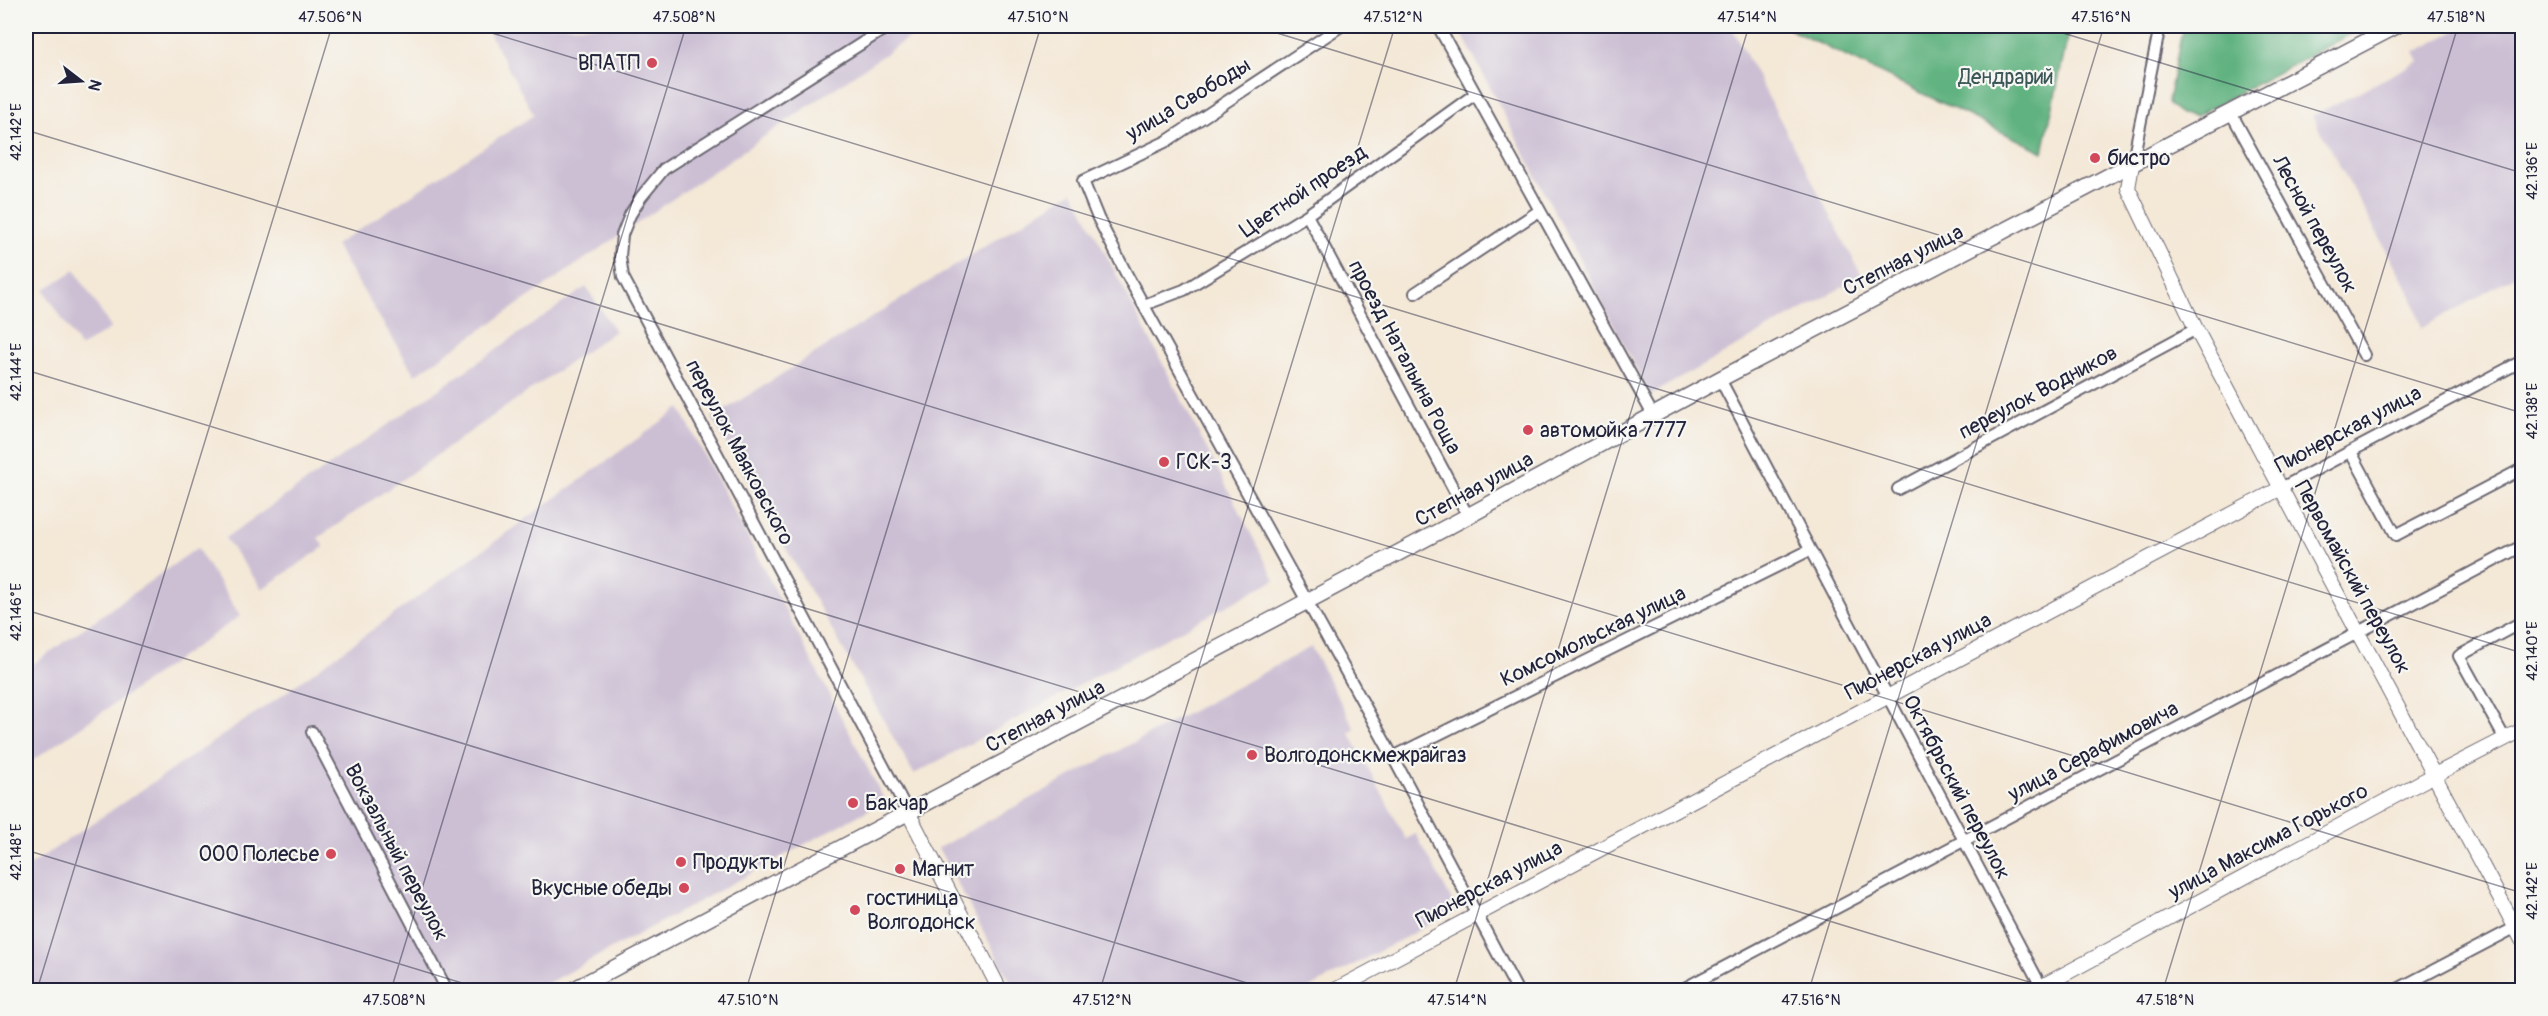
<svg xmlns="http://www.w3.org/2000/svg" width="2548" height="1016" viewBox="0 0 2548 1016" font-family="Pangolin,sans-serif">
<rect width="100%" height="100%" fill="#f6f6f2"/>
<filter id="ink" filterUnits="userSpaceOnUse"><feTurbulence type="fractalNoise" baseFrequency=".0167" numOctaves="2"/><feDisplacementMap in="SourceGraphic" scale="12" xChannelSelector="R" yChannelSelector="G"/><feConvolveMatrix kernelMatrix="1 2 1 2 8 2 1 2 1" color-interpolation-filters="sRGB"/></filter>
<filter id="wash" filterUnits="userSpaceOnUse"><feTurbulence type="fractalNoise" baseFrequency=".008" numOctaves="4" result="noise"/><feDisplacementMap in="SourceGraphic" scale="24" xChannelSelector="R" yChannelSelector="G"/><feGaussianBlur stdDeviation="1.35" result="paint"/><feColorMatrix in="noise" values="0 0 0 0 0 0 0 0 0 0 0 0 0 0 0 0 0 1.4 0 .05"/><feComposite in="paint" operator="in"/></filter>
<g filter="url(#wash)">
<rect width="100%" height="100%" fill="#f4e8d7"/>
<path fill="#ccbfd4" d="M485 26H926L415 375 335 245 534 115Z
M1458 26H1731L1862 276 1650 395Z
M2465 26H2522V272L2422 328 2412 296 2312 116 2419 61 2415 52Z
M1073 191 1275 580 914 774 712 418Z
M75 270 111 328 80 347 44 290Z
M586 287 615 331 318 538 324 547 262 589 225 538Z
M680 408 885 801 535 990H26V868L275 700Z
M197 548 240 616 26 765V669Z
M1311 647 1355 729 1349 732 1406 839 1416 834 1457 910 1306 990H1015L938 848Z"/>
<path fill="#60b280" stroke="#416a5e" stroke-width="1.5" d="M1783 26H2070L2043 152Z
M2183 26H2365L2196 116 2181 114 2169 105 2168 101Z"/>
</g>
<g filter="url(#ink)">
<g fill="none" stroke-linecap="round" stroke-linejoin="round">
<g stroke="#6c6772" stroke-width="14">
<path id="minor" d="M889 26 664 169 641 197 630 215 622 235 620 256 623 277 908 812
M1341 26 1167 141 1083 181 1098 218 1127 275 1393 757 1517 990
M1438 26 1653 415
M2230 111 2364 355
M2132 165 2160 26
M1307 215 1468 516
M1415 293 1539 211
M1144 305 1184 290 1307 215 1475 94
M1720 379 2043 990
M2351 452 2396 535 2522 469
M2281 488 2522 361
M1898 489 2196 329
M312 732 447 990
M2505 739 2459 656 2522 622
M1393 757 1810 550
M1681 990 2522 546
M2396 990 2522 924"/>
</g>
<g stroke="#6c6772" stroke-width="16">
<path id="tertiary" d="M2132 165 2128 188 2196 329 2522 940
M908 812 1000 990
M1335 990 2281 488
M2035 990 2421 782 2522 730"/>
</g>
<g stroke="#6c6772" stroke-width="18">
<path id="secondary" d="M573 990 1468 516 1720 379 2396 26"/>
</g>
<use href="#minor" stroke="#fff" stroke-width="10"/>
<use href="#tertiary" stroke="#fff" stroke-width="14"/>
<use href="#secondary" stroke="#fff" stroke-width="15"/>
</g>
</g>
<path fill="none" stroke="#22223b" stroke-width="1.5" stroke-opacity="0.45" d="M469 26 2522 653M1254 26 2522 413M2040 26 2522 173M26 130 2522 893M26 370 2055 990M26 610 1270 990M26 850 485 990M37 990 332 26M391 990 686 26M746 990 1041 26M1100 990 1395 26M1454 990 1749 26M1809 990 2104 26M2163 990 2458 26M2517 990 2522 973"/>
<g fill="#d1495b" stroke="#f6f6f2" stroke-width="2">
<circle cx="652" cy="63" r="6"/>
<circle cx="2095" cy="158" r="6"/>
<circle cx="1528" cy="430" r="6"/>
<circle cx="1164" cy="462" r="6"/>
<circle cx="1252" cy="755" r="6"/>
<circle cx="853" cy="803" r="6"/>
<circle cx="331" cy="854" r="6"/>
<circle cx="681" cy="862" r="6"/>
<circle cx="900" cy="869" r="6"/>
<circle cx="684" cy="888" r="6"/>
<circle cx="855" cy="910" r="6"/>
</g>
<g text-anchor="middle" stroke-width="4.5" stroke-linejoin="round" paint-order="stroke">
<g font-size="21" fill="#22223b" stroke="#f6f6f2" text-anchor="start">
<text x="640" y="70" text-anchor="end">ВПАТП</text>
<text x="2107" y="165">бистро</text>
<text x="1540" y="437">автомойка 7777</text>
<text x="1176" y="469">ГСК-3</text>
<text x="1264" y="762">Волгодонскмежрайгаз</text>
<text x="865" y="810">Бакчар</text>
<text x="319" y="861" text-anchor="end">ООО Полесье</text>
<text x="693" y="869">Продукты</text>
<text x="912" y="876">Магнит</text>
<text x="672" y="895" text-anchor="end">Вкусные обеды</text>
<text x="867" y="905">гостиница<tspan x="867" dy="24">Волгодонск</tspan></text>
</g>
<g font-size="21" fill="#3b5657" stroke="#f6f6f2">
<text x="2006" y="84">Дендрарий</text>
</g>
<g font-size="21" fill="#22223b" stroke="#f6f6f2">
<text transform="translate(1188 99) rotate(-31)" y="7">улица Свободы</text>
<text transform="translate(1303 191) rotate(-34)" y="7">Цветной проезд</text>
<text transform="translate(2315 224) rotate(61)" y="7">Лесной переулок</text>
<text transform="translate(1903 260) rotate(-27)" y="7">Степная улица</text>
<text transform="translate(1405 357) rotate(62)" y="7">проезд Натальина Роща</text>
<text transform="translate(2038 392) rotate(-28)" y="7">переулок Водников</text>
<text transform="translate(2348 429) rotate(-28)" y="7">Пионерская улица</text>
<text transform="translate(740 452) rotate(62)" y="7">переулок Маяковского</text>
<text transform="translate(1474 489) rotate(-29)" y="7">Степная улица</text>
<text transform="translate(2353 577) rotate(61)" y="7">Первомайский переулок</text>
<text transform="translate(1593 636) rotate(-26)" y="7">Комсомольская улица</text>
<text transform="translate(1918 656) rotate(-28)" y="7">Пионерская улица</text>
<text transform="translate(1045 716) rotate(-28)" y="7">Степная улица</text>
<text transform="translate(2093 751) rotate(-28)" y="7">улица Серафимовича</text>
<text transform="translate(1957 787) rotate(62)" y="7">Октябрьский переулок</text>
<text transform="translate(2268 841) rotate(-28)" y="7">улица Максима Горького</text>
<text transform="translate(397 852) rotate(62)" y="7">Вокзальный переулок</text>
<text transform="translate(1489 884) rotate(-28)" y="7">Пионерская улица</text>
</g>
</g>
<rect width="2548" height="1016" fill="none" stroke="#f6f6f2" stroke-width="66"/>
<g transform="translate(81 81) rotate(107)" stroke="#f6f6f2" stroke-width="4.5" paint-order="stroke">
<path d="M0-4.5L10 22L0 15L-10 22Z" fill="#22223b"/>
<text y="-9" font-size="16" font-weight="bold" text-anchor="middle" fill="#22223b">N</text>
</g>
<rect x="33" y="33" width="2482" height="950" fill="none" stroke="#22223b" stroke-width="2"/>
<g font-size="15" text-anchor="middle" fill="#22223b">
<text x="330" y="22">47.506°N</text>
<text x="684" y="22">47.508°N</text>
<text x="1038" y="22">47.510°N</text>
<text x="1393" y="22">47.512°N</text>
<text x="1747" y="22">47.514°N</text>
<text x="2101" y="22">47.516°N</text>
<text x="2456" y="22">47.518°N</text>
<text transform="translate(16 132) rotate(-90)" y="5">42.142°E</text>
<text transform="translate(2532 171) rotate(-90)" y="5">42.136°E</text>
<text transform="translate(16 372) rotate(-90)" y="5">42.144°E</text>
<text transform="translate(2532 411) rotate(-90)" y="5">42.138°E</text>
<text transform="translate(16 612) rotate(-90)" y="5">42.146°E</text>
<text transform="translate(2532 651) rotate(-90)" y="5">42.140°E</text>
<text transform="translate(16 852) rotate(-90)" y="5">42.148°E</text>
<text transform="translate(2532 891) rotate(-90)" y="5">42.142°E</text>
<text x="394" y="1005">47.508°N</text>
<text x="748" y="1005">47.510°N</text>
<text x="1102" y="1005">47.512°N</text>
<text x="1457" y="1005">47.514°N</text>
<text x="1811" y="1005">47.516°N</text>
<text x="2165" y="1005">47.518°N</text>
</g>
</svg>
